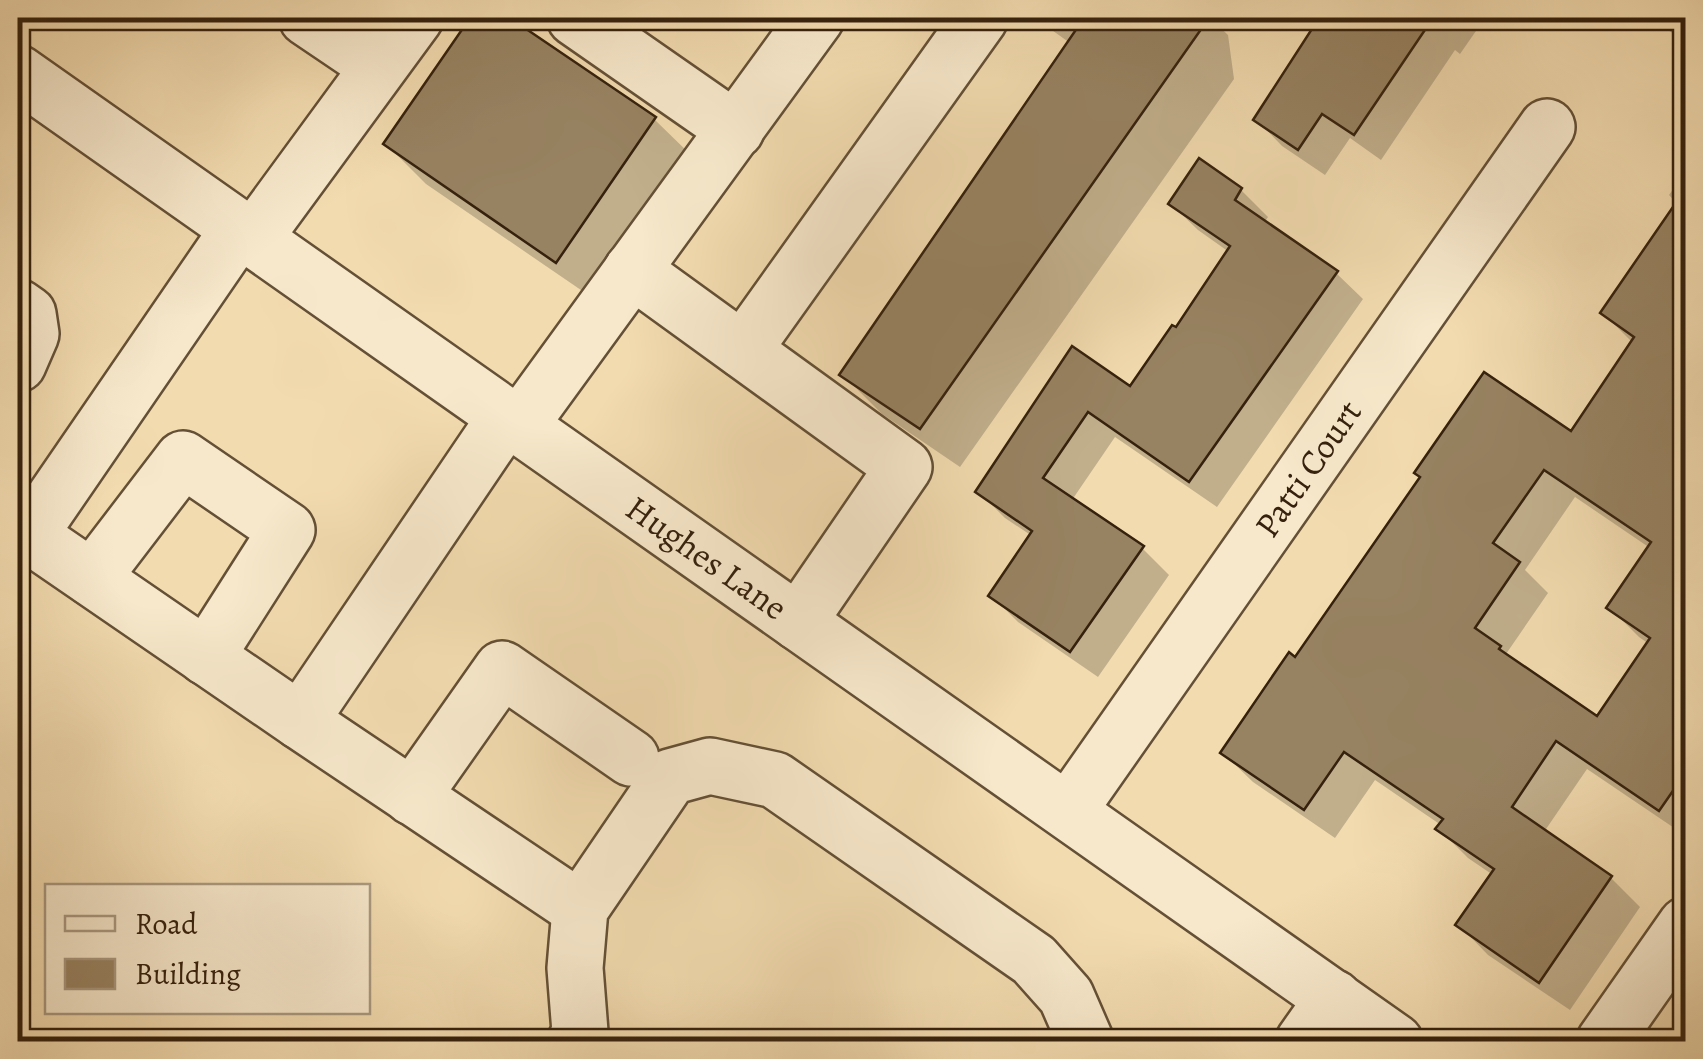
<svg xmlns="http://www.w3.org/2000/svg" width="1703" height="1059" viewBox="0 0 1703 1059" font-family="Alegreya,serif">
<rect width="100%" height="100%" fill="#f2dbaf"/>
<filter id="stains"><feTurbulence type="fractalNoise" baseFrequency=".002" numOctaves="4"/><feColorMatrix values="0 0 0 0 .2 0 0 0 0 .09 0 0 0 0 .02 0 0 0 .5 -.17"/></filter>
<radialGradient id="worn" r=".72"><stop offset=".6" stop-color="#630" stop-opacity="0"/><stop offset="1" stop-color="#630" stop-opacity=".3"/></radialGradient>
<path fill="#0003" fill-rule="evenodd" d="M473 18H506L654 119 694 158 597 301 426 184 386 144Z
M1035 18H1210L1228 35 1234 79 960 467 882 414 842 374 1070 43Z
M1322 18H1485L1460 54 1455 50 1381 160 1350 138 1325 175 1282 146 1256 119Z
M1650 18H1686V42Z
M1199 162 1241 190 1268 217 1264 223 1336 273 1363 299 1217 507 1115 437 1072 500 1142 548 1169 575 1098 677 1018 622 991 595 1032 536 1005 518 978 491 1072 349 1131 389 1176 330 1229 252 1198 230 1171 204Z
M1686 171V836L1587 769 1544 832 1611 878 1640 907 1570 1010 1488 955 1459 925 1493 875 1468 858 1439 829 1441 825 1375 780 1335 838 1253 782 1223 753 1296 660 1572 434 1633 343 1603 313 1677 204 1669 195ZM1575 497 1650 548 1609 607 1639 637 1649 644 1598 719 1506 654 1548 593 1525 570Z"/>
<path fill="#978261" stroke="#35210d" stroke-width="2.5" fill-rule="evenodd" d="M470 18H510L656 117 556 263 383 144Z
M1084 18H1209L920 429 839 375Z
M1319 18H1433L1354 135 1322 114 1298 150 1253 120Z
M1199 158 1242 188 1235 200 1338 271 1189 482 1088 412 1043 478 1144 546 1070 652 988 596 1032 531 975 492 1072 346 1130 386 1172 325 1176 327 1230 246 1168 204Z
M1686 188V772L1659 811 1556 741 1512 807 1612 876 1539 983 1455 925 1494 869 1435 829 1443 819 1344 752 1304 810 1220 753 1289 652 1295 657 1420 477 1414 473 1484 372 1571 431 1634 337 1600 313ZM1544 470 1651 542 1606 608 1650 638 1597 716 1499 649 1501 646 1475 628 1520 562 1493 543Z"/>
<g fill="none" stroke-linecap="round" stroke-linejoin="round">
<g stroke="#645036" stroke-width="60">
<g id="minor">
<path d="M307 18 378 66"/>
<path d="M575 18 736 130"/>
<path id="s1" d="M18 73 1395 1042"/>
<path d="M239 229 29 535 300 721 506 417"/>
<path d="M253 239 415 18"/>
<path d="M632 270 904 467 798 622"/>
<path d="M18 307 28 314 31 334 18 364"/>
<path d="M743 350 980 18"/>
<path d="M519 426 816 18"/>
<path d="M92 578 183 459 287 530 206 657"/>
<path d="M300 721 580 909"/>
<path d="M412 797 502 669 631 758"/>
<path id="s2" d="M1068 811 1547 127"/>
<path d="M575 1042 580 1032 575 968 580 909 670 777 710 766 775 780 1034 960 1066 996 1086 1042"/>
<path d="M1303 1042 1334 998"/>
<path d="M1604 1042 1686 925"/>
</g>
</g>
<use href="#minor" stroke="#f7e8cb" stroke-width="55"/>
</g>
<g text-anchor="middle" stroke-width="8" stroke-linejoin="round" paint-order="stroke">
<g font-size="35" fill="#35210d" stroke="#f7e8cb">
<text dy="12" stroke="none"><textPath href="#s2" startOffset="418">Patti Court</textPath></text>
<text dy="12" stroke="none"><textPath href="#s1" startOffset="842">Hughes Lane</textPath></text>
</g>
</g>
<rect width="1703" height="1059" fill="none" stroke="#f2dbaf" stroke-width="60"/>
<rect x="20" y="20" width="1663" height="1019" fill="none" stroke="#35210d" stroke-width="5"/>
<rect x="30" y="30" width="1643" height="999" fill="none" stroke="#35210d" stroke-width="2.5"/>
<rect x="45" y="884" width="325" height="130" fill="#f7e8cb" stroke="#a9987f" stroke-width="2.5"/>
<rect x="65" y="916" width="50" height="15" fill="#f7e8cb" stroke="#a9987f" stroke-width="2.5"/>
<text x="135" y="934" font-size="30" fill="#35210d">Road</text>
<rect x="65" y="959" width="50" height="30" fill="#978261" stroke="#a9987f" stroke-width="2.5"/>
<text x="135" y="984" font-size="30" fill="#35210d">Building</text>
<rect width="100%" height="100%" filter="url(#stains)"/>
<rect width="100%" height="100%" fill="url(#worn)"/>
</svg>
